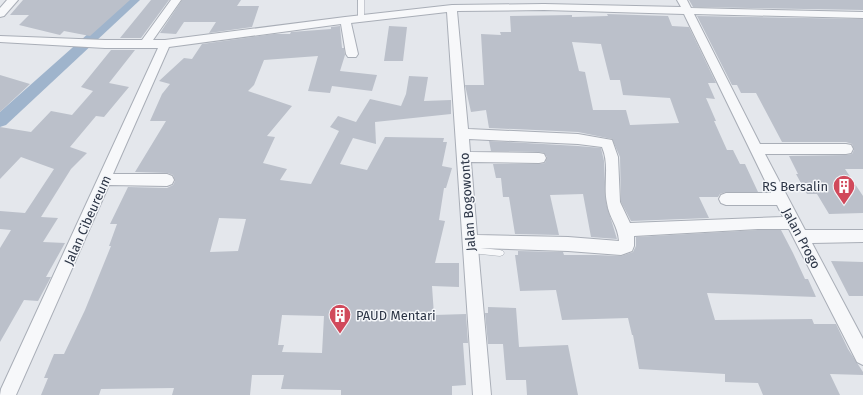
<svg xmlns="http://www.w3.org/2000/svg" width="863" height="395" viewBox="0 0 863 395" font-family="'Fira Sans',sans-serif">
<rect width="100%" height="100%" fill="#e4e7ec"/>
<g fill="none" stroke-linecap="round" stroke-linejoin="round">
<path fill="#9fb4cc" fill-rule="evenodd" d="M126 0H140L6 125 0 127V112Z"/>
</g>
<path fill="#bbc0ca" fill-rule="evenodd" d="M23 0H130L90 36 64 31 60 35 19 25 29 15H10Z
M151 0H169L141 38H120Z
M182 0H241L237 6H259L252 27 209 33 216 22H184L176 34 160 33Z
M689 0H863V10L693 7Z
M607 14 668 16 672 26 689 27 716 83H708L715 99 706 98 716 121H714L727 150H733L740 164H745L758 192H726L720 194 718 197H699L709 218 631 221 621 202 620 157 612 139 578 132 489 128 486 110 471 112 465 85H484L481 34 501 35 500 32H511L510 16 572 15V17L608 16ZM572 42 601 44 610 80H620L623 95 670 98 679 123 630 125 626 110H593L585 72 579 71Z
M697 16 863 19V169H845L863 196V213L829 214 817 194H807L796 174H798L789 156 846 155 852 154 854 150 852 144 846 142H782L756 93H741L737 85H732Z
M340 26 342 48H344L345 55 340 71 377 75 372 91 332 86 330 93 308 91 318 56 264 60 254 85 248 91 292 106 267 136 275 137 263 163 287 169 280 180 311 184 339 131 330 127 338 116 356 122 370 99 401 106 406 94 409 76 428 77 424 101 451 100V114L375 122 376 144 353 138 340 164 367 170 385 137 444 138 443 142H447L442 166 452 168 446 188H444L439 220 445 221 435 263H459V287L432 286 434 315 466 314 468 343H463L466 385 452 386V395H341V390L281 389 284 375H252L250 395H172L174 388 101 389 99 395H41L48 378H44L54 354H64L85 310 111 246H109L117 224H110L128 187 167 188 173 185 175 181 173 175 168 173 135 172 166 121H150L162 94 170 84 159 81 184 58 192 59 202 44 274 34H290L291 32 331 29V27ZM219 218 246 219 238 251 210 252ZM282 315 324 316 322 353 282 352 284 345H278Z
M389 26 407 27 403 61H384Z
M111 50H135L109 83 129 87 104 117 96 116 70 147 87 153 71 169 41 217 58 218 43 242 65 243 46 277H51L38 301 24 300 0 342V248L11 230 0 229V211L25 213 54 169 21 157 0 179V127L31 132 51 111 72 115 93 91 81 87Z
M0 75 30 84 0 112Z
M489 141 578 146 601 148 604 161 606 203 617 239 591 237 583 194 550 195 559 235 515 234 509 197H503L501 178H496L493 164H539L545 163 547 157 544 153 539 152 491 151Z
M758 230H781L793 253 805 279H808L816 297 707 293 715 320 812 319 814 324H836L848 349 863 372V375L830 374 840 395H763L758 383 725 382V374L639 369 633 335H632L628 318 562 320 556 290 520 291 515 255H518V251L563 252 564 255H595L621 256 633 252 636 246V237Z
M831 261 863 262V296H849Z
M488 307 516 308 519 347 568 345 578 395H527L526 380H506L503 344H488L485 313H488Z"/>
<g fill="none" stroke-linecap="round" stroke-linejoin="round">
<g stroke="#a9aeb7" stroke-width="1">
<path id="service" d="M358 0H364V18L361 20 358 18Z
M471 247 500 250 503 251 504 253 503 255 500 256 471 253 468 252 467 250 468 248Z"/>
</g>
<g stroke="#a9aeb7" stroke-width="2">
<path id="minor" d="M7 0H18L4 16 0 17V8Z
M171 0H181L153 40H165L345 17 452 5 544 4 681 7 677 0H687L691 8 863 12V18L694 14 760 144H846L851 145 853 149 851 153 846 154H765L805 230H863V242L812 243 863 339V365L857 362 789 229H758L634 236V246L632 251 621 255 568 251 478 248 491 395H473L447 12 351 23 358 54 356 57H348L346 54 341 24 169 47 113 174H167L172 176 174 180 172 184 167 186 109 185 16 395H0L1 389 158 48H105L0 42V36L105 40H142ZM544 10 684 14 771 193H726L721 195 719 199 721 203 726 205H777L783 217 630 223 620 202 618 157 612 140 578 134 468 129 457 11ZM469 139 578 144 602 147C610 165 603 185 607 203 609 218 618 225 619 241L568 237 477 235 471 162 539 163 544 162 546 158 544 154 539 153 470 152Z"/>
</g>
<use href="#service" fill="#f7f8fa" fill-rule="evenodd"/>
<use href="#minor" fill="#f7f8fa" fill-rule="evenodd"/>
</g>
<defs>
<g id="building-pin" transform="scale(1.15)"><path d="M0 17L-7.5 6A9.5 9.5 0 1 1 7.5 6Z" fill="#d1495b" stroke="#f4f6f9"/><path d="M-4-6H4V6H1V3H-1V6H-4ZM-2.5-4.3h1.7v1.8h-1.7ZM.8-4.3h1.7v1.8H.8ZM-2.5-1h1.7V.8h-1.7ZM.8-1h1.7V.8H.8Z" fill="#fff"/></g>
</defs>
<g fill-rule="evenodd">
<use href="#building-pin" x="844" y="186"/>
<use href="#building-pin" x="340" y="315"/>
</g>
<g text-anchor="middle" stroke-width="3" stroke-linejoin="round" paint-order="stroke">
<g font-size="13" fill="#2b3445" stroke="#f4f6f9" text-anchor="end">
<text x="828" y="191">RS Bersalin</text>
<text x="356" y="320" text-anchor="start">PAUD Mentari</text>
</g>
<g font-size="13" fill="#2b3445" stroke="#f4f6f9">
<text transform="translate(467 202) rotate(-94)" y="5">Jalan Bogowonto</text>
<text transform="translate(87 220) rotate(-66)" y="5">Jalan Cibeureum</text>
<text transform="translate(802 238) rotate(62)" y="5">Jalan Progo</text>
</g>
</g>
</svg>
